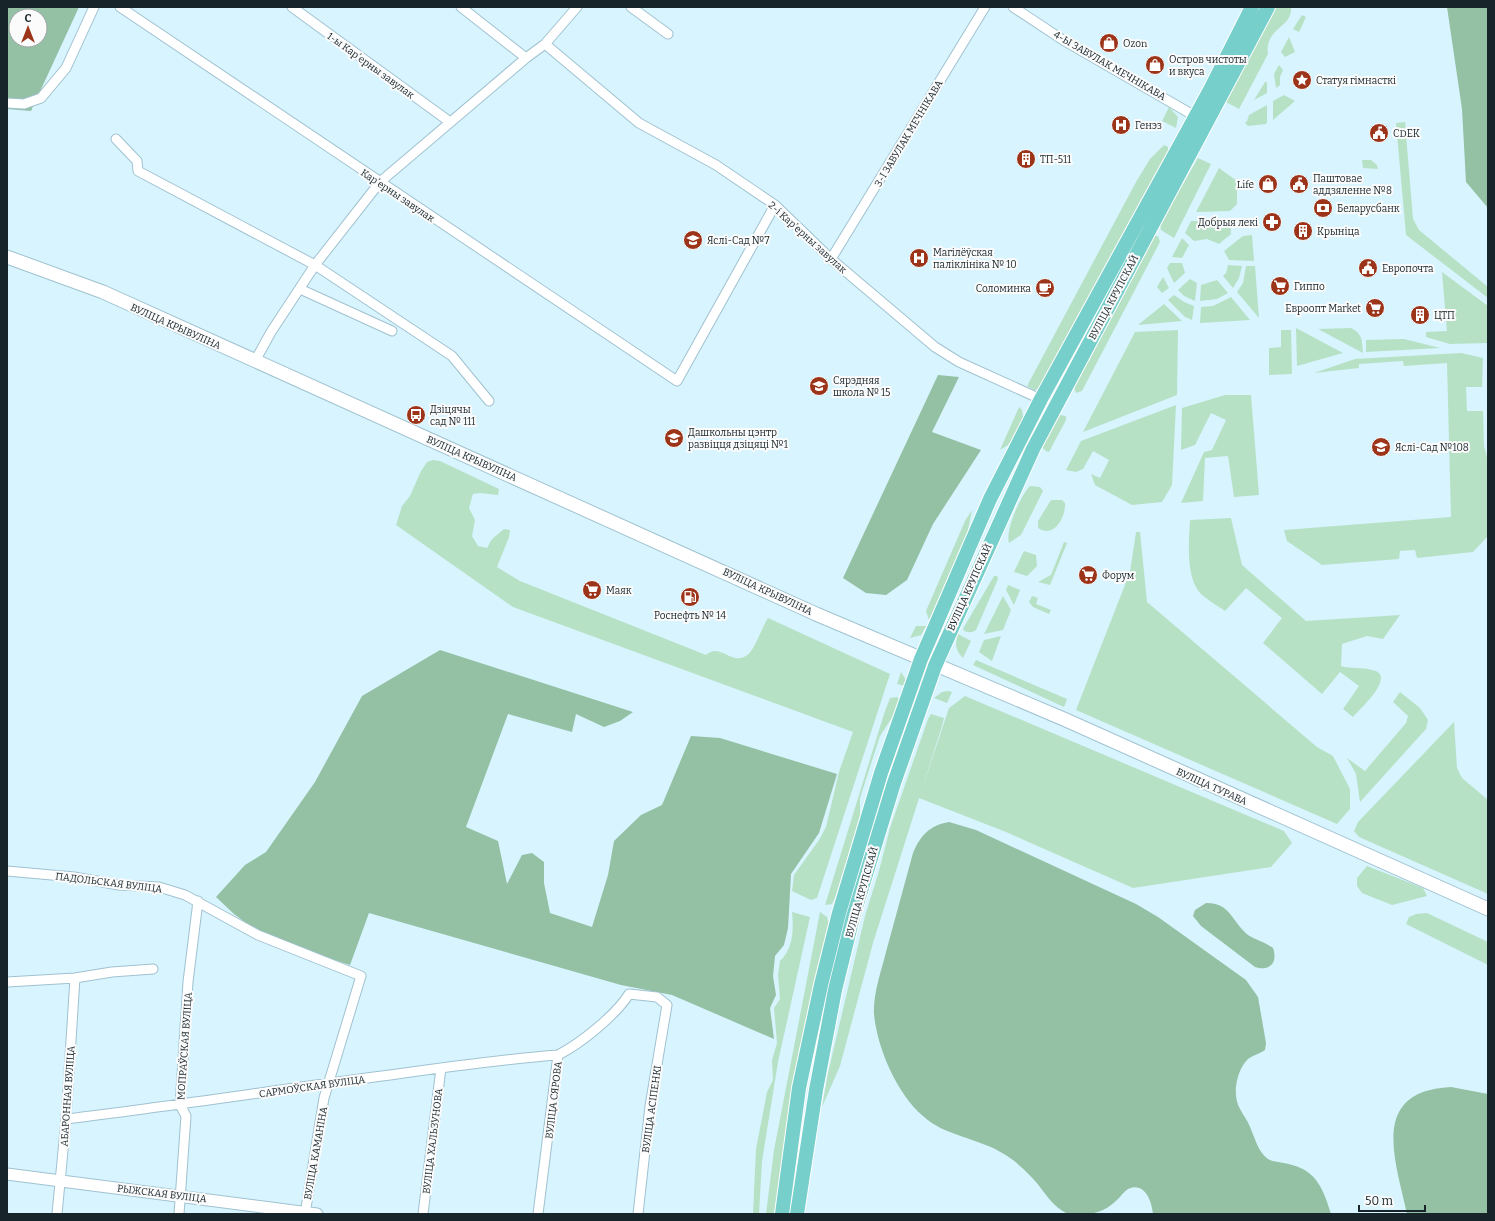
<svg xmlns="http://www.w3.org/2000/svg" width="1495" height="1221" viewBox="0 0 1495 1221" font-family="Bitter,serif">
<rect width="100%" height="100%" fill="#d7f4ff"/>
<path fill="#b7e1c5" d="M1276 7H1291C1293 28 1264 28 1268 54L1239 109 1226 102Z
M1302 15 1306 17 1299 32 1293 29Z
M1289 37 1295 52 1285 57 1281 52Z
M1279 65 1283 70 1280 77V85L1276 88 1274 74Z
M1265 82H1267V93L1254 100Z
M1284 95 1295 101 1273 120V101Z
M1267 105V122L1266 124 1248 126 1245 123 1247 121 1249 115Z
M1169 107 1178 117 1176 128 1162 121Z
M1405 122 1413 219 1419 230 1488 287V298L1406 235 1396 123Z
M1164 145 1168 147V152L1039 389 1034 390 1027 386 1136 182 1150 159Z
M1198 158 1211 164 1174 238 1161 230 1160 224Z
M1362 160H1371L1377 165 1378 169 1363 168Z
M1219 168 1237 181V204L1230 211 1196 212Z
M1191 221H1230L1231 234 1219 244 1207 239 1194 241 1185 233Z
M1252 235 1254 261 1229 260 1224 251 1243 236Z
M1155 236H1158L1160 242 1082 391 1076 393 1074 387 1152 237Z
M1182 238 1189 245 1182 258 1172 257Z
M1170 263H1182L1185 273 1174 283 1167 268Z
M1228 265 1242 266 1239 278 1233 288 1223 276 1226 273Z
M1246 266H1255L1259 318 1237 292 1243 283Z
M1442 272 1488 306V343L1450 344 1426 337V332L1447 331Z
M1163 277 1169 288 1162 293 1157 287Z
M1190 279 1197 283 1195 301 1184 296 1178 290Z
M1217 280 1228 293 1217 299 1200 301 1201 285Z
M1174 295 1184 302 1194 306 1192 320 1185 317 1168 300Z
M1231 297 1250 320 1200 323 1201 307 1213 306Z
M1164 304 1182 321 1138 325Z
M1296 328 1343 353 1297 366Z
M1351 328C1363 334 1362 341 1363 353L1318 329Z
M1178 330 1177 395 1083 432 1135 332Z
M1281 330H1291L1292 374 1269 375V348L1281 347Z
M1404 339 1440 348 1366 352V340Z
M1461 353 1483 358 1482 387H1466L1467 411H1483L1484 446 1488 461V536L1473 552 1417 558 1415 550 1400 551 1399 559 1322 565 1287 541 1284 530 1451 517 1447 363 1404 366 1403 361 1359 364V368L1314 373 1355 359Z
M1225 395H1251L1259 495 1234 497 1228 456 1205 458 1203 501 1181 503 1204 452 1212 450 1226 420 1211 413 1195 445 1181 450 1182 408Z
M1176 405 1172 485 1162 502 1132 505 1095 485 1091 474 1100 478 1109 460 1093 451 1083 469 1076 472 1066 470 1081 441Z
M1019 407 1022 410 1024 422 1008 445 1000 450Z
M1060 415 1066 416V420L1049 452 1046 451 1042 447Z
M433 460 440 461 499 489 498 495 480 493 473 494 469 508 475 520 472 536 478 546 487 548 492 539 504 529 510 530 509 537 497 567 520 581 706 655C720 642 730 665 746 656 754 652 762 627 768 618L890 674 817 898 811 900 792 891 794 875 819 840 826 827 839 772 853 732 513 607 396 525 402 506 410 496 421 471 427 462Z
M1030 486 1040 487 1043 491 1021 535 1009 543C1005 530 1021 495 1030 486Z
M1051 500H1062L1065 503C1066 517 1054 539 1038 528V521Z
M972 510 967 535 929 620 926 611 965 521Z
M1231 518 1242 565 1306 621 1400 615 1383 639 1367 636 1342 644 1341 666C1351 669 1361 667 1372 670 1398 675 1360 709 1353 717L1343 709 1359 686 1340 672 1322 694 1263 643 1282 618 1246 588 1225 611C1218 606 1209 601 1202 595 1185 579 1189 542 1190 520Z
M1136 532H1140L1147 602 1317 747 1333 756 1350 789V809L1337 824 1076 710 1130 572Z
M1064 542 1067 543 1050 585 1038 582 1051 575Z
M1024 551 1036 555 1037 566 1027 576 1014 572Z
M994 576H997L998 579 976 630C972 633 968 633 963 630L964 627Z
M1008 585 1020 590 1014 605 1006 590Z
M1003 596 1011 610 1003 630 984 634Z
M1032 596 1038 598 1036 604 1051 610 1049 614 1033 607 1029 602Z
M916 626H926L921 635 910 638Z
M958 634 971 641 963 658C955 650 955 644 958 634Z
M1001 636 992 661 979 652 984 640Z
M976 660 1067 699 1064 707 973 665Z
M901 672 906 680 905 686 897 684Z
M948 691 952 692 947 703 934 698 942 692Z
M1400 692 1420 708 1428 720 1426 729 1360 802 1356 774 1347 758 1365 771 1406 723 1408 716 1393 702Z
M965 696 1284 831 1292 843 1271 867 1133 888 1006 832 919 798 949 708Z
M897 697 899 699 897 710 880 736 860 798V816L835 898 832 904 825 905 884 714 890 698Z
M931 714 944 718 942 726 873 943 840 1066 822 1107 828 1073 865 916 879 871 890 828 928 719Z
M1454 722 1457 768 1462 778 1488 800V894L1359 837 1354 831 1358 822Z
M1367 866 1423 888 1427 896 1392 905 1362 893 1357 886V878Z
M792 912 810 917 778 1062 762 1161 759 1214H753L756 1149 767 1092 773 1080 772 1060 777 1043 774 1008 780 999 778 975 780 961C793 949 794 930 792 912Z
M820 912 827 917 829 924 810 1004 788 1124 774 1214H766L774 1150Z
M1427 913 1488 942V965L1406 924 1409 917 1416 914Z"/>
<path fill="#94c0a3" fill-rule="evenodd" d="M7 7H79L31 111 7 109ZM16 16H40V40H16Z
M1447 7H1488V208L1466 182 1462 109Z
M938 375 959 377 932 432 981 450 933 524 907 580 886 595 866 593 843 578Z
M440 650 633 712 620 721 604 727 576 714 572 732 508 714 466 827 498 841 507 884 522 855 532 853 544 862V883L550 913 592 927 608 875 614 841 641 815 662 805 691 736 720 738 837 774 819 833 791 874 788 928 784 945 775 956 773 976 776 995 770 1008 774 1039 672 995 621 985 369 913 350 965 268 939 234 914 216 897 245 865 266 852 315 782 362 696Z
M949 822 976 830 1136 904 1158 917 1246 980 1258 997 1266 1043 1265 1050C1260 1054 1252 1055 1247 1060 1236 1072 1232 1095 1240 1109 1243 1115 1248 1121 1250 1127 1255 1138 1258 1152 1268 1159 1275 1163 1284 1162 1292 1165 1317 1171 1324 1191 1331 1214H1153C1152 1202 1145 1181 1128 1189 1125 1191 1122 1194 1120 1197 1108 1209 1099 1214 1083 1214 1079 1214 1072 1215 1068 1214 1054 1208 1045 1193 1036 1182 1027 1172 1016 1161 1004 1154 979 1138 944 1136 923 1116 897 1094 877 1048 874 1014 873 994 881 972 886 952 895 919 904 886 913 853 920 836 930 825 949 822Z
M1206 903C1231 903 1231 921 1248 935 1256 940 1265 942 1273 948 1278 962 1270 972 1255 967L1201 926 1193 916 1195 910Z
M1451 1087 1488 1094V1214H1407C1395 1159 1369 1091 1451 1087Z"/>
<g fill="none" stroke-linecap="round" stroke-linejoin="round">
<g stroke="#a0c2d0" stroke-width="11">
<path id="minor" d="M120 7 677 381 775 205
M292 7 450 122
M461 7 526 58
M631 7 668 34
M1013 7 1063 40 1200 119
M545 44 639 123 716 165 775 205 831 259 935 347 959 362 1056 406
M7 103 24 104 41 98 66 68 94 7
M116 139 137 161 138 171 315 265 452 356 489 401
M831 259 985 7
M300 289 392 331
M255 361 271 332 315 265 380 182 526 58 545 44 577 7
M7 871 74 877 119 885 159 887 185 895 258 935 361 976 324 1098 305 1214
M7 982 75 978 112 972 153 969
M66 1119C174 1106 282 1089 390 1075 446 1067 502 1059 558 1055
M57 1214 66 1119 75 978
M179 1214 186 1116 180 1105 188 982 198 901
M423 1214 441 1068
M538 1214 558 1055C580 1044 616 1015 629 994L657 997 667 1005 650 1106 638 1214"/>
</g>
<g stroke="#a0c2d0" stroke-width="13">
<path id="tertiary" d="M7 1174 317 1214"/>
</g>
<g stroke="#a0c2d0" stroke-width="15">
<path id="secondary" d="M7 257 103 292 816 614 1066 720 1488 909"/>
</g>
<g stroke="#fff" stroke-width="16">
<path id="primary" d="M782 1214 799 1088 821 985 839 913 881 773 921 659 990 499 1041 399 1211 88 1252 7
M797 1214 816 1090 835 990 853 917 894 783 935 666 1033 449 1268 7"/>
</g>
<use href="#minor" stroke="#fff" stroke-width="9"/>
<use href="#tertiary" stroke="#fff" stroke-width="11"/>
<use href="#secondary" stroke="#fff" stroke-width="13"/>
<use href="#primary" stroke="#77cfcb" stroke-width="14"/>
</g>
<defs>
<g id="shop-disc" transform="scale(1)"><circle r="9.5" fill="#9c341a" stroke="#fbfbfb"/><path d="M-5-2.5h2.3a2.7 3.5 0 0 1 5.4 0H5L5.5 6h-11ZM-1.5-2.5h3a1.5 2.3 0 0 0-3 0Z" fill="#fff"/></g>
<g id="sight-disc" transform="scale(1)"><circle r="9.5" fill="#9c341a" stroke="#fbfbfb"/><path d="M0-6L1.8-2.2L6-1.7L2.9 1.2L3.7 5.4L0 3.3L-3.7 5.4L-2.9 1.2L-6-1.7L-1.8-2.2Z" fill="#fff"/></g>
<g id="hospital-disc" transform="scale(1)"><circle r="9.5" fill="#9c341a" stroke="#fbfbfb"/><path d="M-5-5h3v3.5h4V-5h3V5h-3V1.5h-4V5h-3Z" fill="#fff"/></g>
<g id="civic-disc" transform="scale(1)"><circle r="9.5" fill="#9c341a" stroke="#fbfbfb"/><path d="M-.6-6.5H3V-4.5H.6V-3L4-1V1h2V6H-6V1h2V-1L-.6-3ZM-1.2 2.5V6h2.4V2.5Z" fill="#fff"/></g>
<g id="building-disc" transform="scale(1)"><circle r="9.5" fill="#9c341a" stroke="#fbfbfb"/><path d="M-4-6H4V6H1V3H-1V6H-4ZM-2.5-4.3h1.7v1.8h-1.7ZM.8-4.3h1.7v1.8H.8ZM-2.5-1h1.7V.8h-1.7ZM.8-1h1.7V.8H.8Z" fill="#fff"/></g>
<g id="bank-disc" transform="scale(1)"><circle r="9.5" fill="#9c341a" stroke="#fbfbfb"/><path d="M-6-4H6V4H-6ZM0-2.3a2.3 2.3 0 1 0 0 4.6a2.3 2.3 0 1 0 0-4.6Z" fill="#fff"/></g>
<g id="pharmacy-disc" transform="scale(1)"><circle r="9.5" fill="#9c341a" stroke="#fbfbfb"/><path d="M-2-6h4v4h4v4h-4v4h-4v-4h-4v-4h4Z" fill="#fff"/></g>
<g id="school-disc" transform="scale(1)"><circle r="9.5" fill="#9c341a" stroke="#fbfbfb"/><path d="M0-5L7-2L0 1L-7-2ZM-4 1L0 2.5L4 1V4Q0 6-4 4Z" fill="#fff"/></g>
<g id="supermarket-disc" transform="scale(1)"><circle r="9.5" fill="#9c341a" stroke="#fbfbfb"/><path d="M-6-5.5h2.5l.6 2H6L4.5 2H-2.5L-4.4-4H-6ZM-1.5 3.2a1.3 1.3 0 1 0 .1 0ZM3 3.2a1.3 1.3 0 1 0 .1 0Z" fill="#fff"/></g>
<g id="cafe-disc" transform="scale(1)"><circle r="9.5" fill="#9c341a" stroke="#fbfbfb"/><path d="M-5.5-4.5H6V0H3Q3 3.5 0 3.5H-2.5Q-5.5 3.5-5.5 0ZM3-3.2v2h1.7v-2ZM-6 4.5H4V6H-6Z" fill="#fff"/></g>
<g id="bus-disc" transform="scale(1)"><circle r="9.5" fill="#9c341a" stroke="#fbfbfb"/><path d="M-5-6H5V4H4V6H2V4H-2V6H-4V4H-5ZM-3.5-4V0h7V-4ZM-3.5 1.2v1.5H-2V1.2ZM2 1.2v1.5H3.5V1.2Z" fill="#fff"/></g>
<g id="fuel-disc" transform="scale(1)"><circle r="9.5" fill="#9c341a" stroke="#fbfbfb"/><path d="M-5.5-6h7V0h2V4h1.3V-2.5L3-4.5l.8-.8L6-3V5H2.5V1h-1V6h-7ZM-4.2-4.7v3.2H.2V-4.7Z" fill="#fff"/></g>
</defs>
<g fill-rule="evenodd">
<use href="#shop-disc" x="1109" y="43"/>
<use href="#shop-disc" x="1155" y="65"/>
<use href="#sight-disc" x="1302" y="80"/>
<use href="#hospital-disc" x="1121" y="125"/>
<use href="#civic-disc" x="1379" y="133"/>
<use href="#building-disc" x="1026" y="159"/>
<use href="#shop-disc" x="1268" y="184"/>
<use href="#civic-disc" x="1299" y="184"/>
<use href="#bank-disc" x="1323" y="208"/>
<use href="#pharmacy-disc" x="1272" y="222"/>
<use href="#building-disc" x="1303" y="231"/>
<use href="#school-disc" x="693" y="240"/>
<use href="#hospital-disc" x="919" y="258"/>
<use href="#civic-disc" x="1368" y="268"/>
<use href="#supermarket-disc" x="1280" y="286"/>
<use href="#cafe-disc" x="1045" y="288"/>
<use href="#supermarket-disc" x="1375" y="308"/>
<use href="#building-disc" x="1420" y="315"/>
<use href="#school-disc" x="819" y="386"/>
<use href="#bus-disc" x="416" y="415"/>
<use href="#school-disc" x="674" y="438"/>
<use href="#school-disc" x="1381" y="447"/>
<use href="#supermarket-disc" x="1088" y="575"/>
<use href="#supermarket-disc" x="592" y="590"/>
<use href="#fuel-disc" x="690" y="597"/>
</g>
<g text-anchor="middle" stroke-width="4" stroke-linejoin="round" paint-order="stroke">
<g font-size="10" fill="#172429" stroke="#fbfbfb" text-anchor="start">
<text x="1123" y="47">Ozon</text>
<text x="1169" y="63">Остров чистоты<tspan x="1169" dy="12">и вкуса</tspan></text>
<text x="1316" y="84">Статуя гімнасткі</text>
<text x="1135" y="129">Генэз</text>
<text x="1393" y="137">CDEK</text>
<text x="1040" y="163">ТП-511</text>
<text x="1313" y="182">Паштовае<tspan x="1313" dy="12">аддзяленне №8</tspan></text>
<text x="1254" y="188" text-anchor="end">Life</text>
<text x="1337" y="212">Беларусбанк</text>
<text x="1258" y="226" text-anchor="end">Добрыя лекі</text>
<text x="1317" y="235">Крыніца</text>
<text x="707" y="244">Яслі-Сад №7</text>
<text x="933" y="256">Магілёўская<tspan x="933" dy="12">паліклініка № 10</tspan></text>
<text x="1382" y="272">Европочта</text>
<text x="1294" y="290">Гиппо</text>
<text x="1031" y="292" text-anchor="end">Соломинка</text>
<text x="1361" y="312" text-anchor="end">Евроопт Market</text>
<text x="1434" y="319">ЦТП</text>
<text x="833" y="384">Сярэдняя<tspan x="833" dy="12">школа № 15</tspan></text>
<text x="430" y="413">Дзіцячы<tspan x="430" dy="12">сад № 111</tspan></text>
<text x="688" y="436">Дашкольны цэнтр<tspan x="688" dy="12">развіцця дзіцяці №1</tspan></text>
<text x="1395" y="451">Яслі-Сад №108</text>
<text x="1102" y="579">Форум</text>
<text x="606" y="594">Маяк</text>
<text x="690" y="619" text-anchor="middle">Роснефть № 14</text>
</g>
<g font-size="10" fill="#172429" stroke="#fbfbfb">
<text transform="translate(371 65) rotate(36)" y="4">1-ы Карʼерны завулак</text>
<text transform="translate(1110 65) rotate(30)" y="4">4-Ы ЗАВУЛАК МЕЧНІКАВА</text>
<text transform="translate(908 133) rotate(-59)" y="4">3-І ЗАВУЛАК МЕЧНІКАВА</text>
<text transform="translate(398 195) rotate(34)" y="4">Карʼерны завулак</text>
<text transform="translate(808 237) rotate(42)" y="4">2-і Карʼерны завулак</text>
<text transform="translate(1113 297) rotate(-62)" y="4">ВУЛІЦА КРУПСКАЙ</text>
<text transform="translate(176 326) rotate(24)" y="4">ВУЛІЦА КРЫВУЛІНА</text>
<text transform="translate(472 458) rotate(24)" y="4">ВУЛІЦА КРЫВУЛІНА</text>
<text transform="translate(969 587) rotate(-66)" y="4">ВУЛІЦА КРУПСКАЙ</text>
<text transform="translate(768 591) rotate(25)" y="4">ВУЛІЦА КРЫВУЛІНА</text>
<text transform="translate(1212 786) rotate(24)" y="4">ВУЛІЦА ТУРАВА</text>
<text transform="translate(109 882) rotate(7)" y="4">ПАДОЛЬСКАЯ ВУЛІЦА</text>
<text transform="translate(861 892) rotate(-74)" y="4">ВУЛІЦА КРУПСКАЙ</text>
<text transform="translate(184 1046) rotate(-86)" y="4">МОПРАЎСКАЯ ВУЛІЦА</text>
<text transform="translate(312 1086) rotate(-8)" y="4">САРМОЎСКАЯ ВУЛІЦА</text>
<text transform="translate(67 1096) rotate(-86)" y="4">АБАРОННАЯ ВУЛІЦА</text>
<text transform="translate(553 1100) rotate(-83)" y="4">ВУЛІЦА СЯРОВА</text>
<text transform="translate(651 1109) rotate(-82)" y="4">ВУЛІЦА АСІПЕНКІ</text>
<text transform="translate(432 1141) rotate(-83)" y="4">ВУЛІЦА ХАЛЬЗУНОВА</text>
<text transform="translate(315 1153) rotate(-80)" y="4">ВУЛІЦА КАМАНІНА</text>
<text transform="translate(162 1193) rotate(7)" y="4">РЫЖСКАЯ ВУЛІЦА</text>
</g>
</g>
<rect width="1495" height="1221" fill="none" stroke="#172429" stroke-width="16"/>
<g transform="translate(28 28)"><circle r="19" fill="#fbfbfb" stroke="#a0a5a7"/>
<path d="M0-3L7 15L0 10L-7 15Z" fill="#9c341a"/>
<text y="-6" font-size="11" font-weight="bold" text-anchor="middle" fill="#172429">С</text>
</g>
<path d="M1359 1205v6h66v-6" fill="none" stroke="#172429" stroke-width="2"/>
<text x="1365" y="1205" font-size="12" fill="#172429" stroke="#fbfbfb" stroke-width="3" paint-order="stroke">50 m</text>
</svg>
